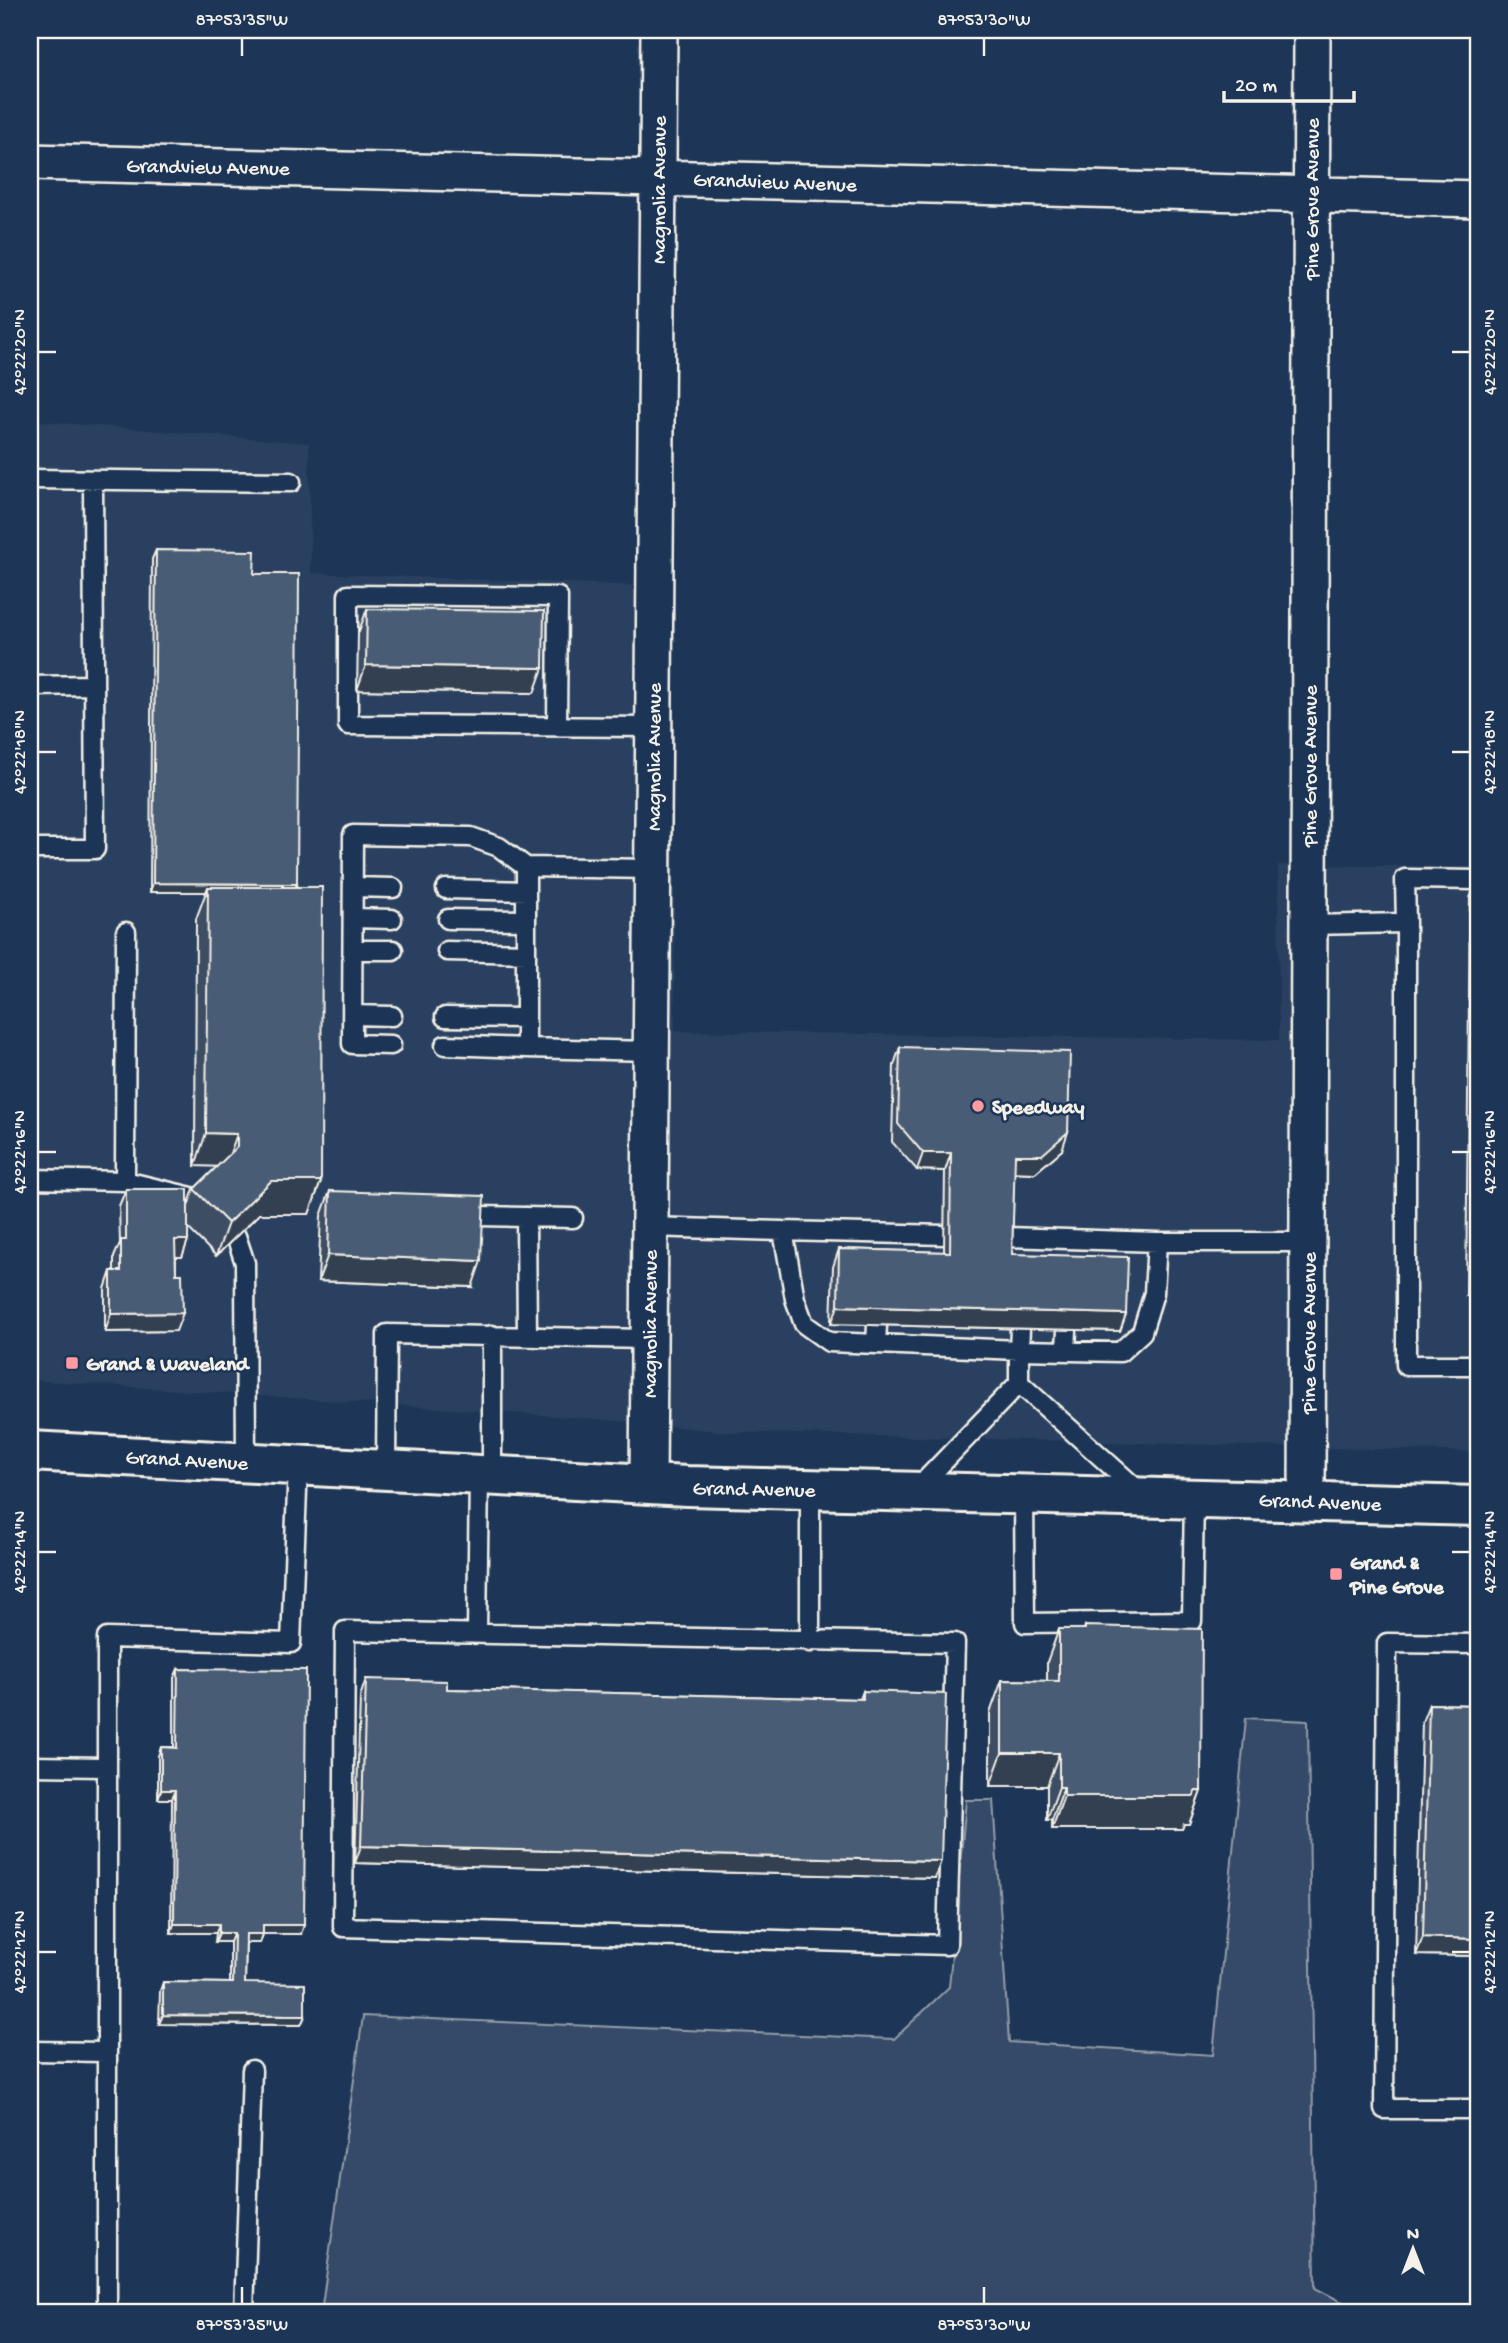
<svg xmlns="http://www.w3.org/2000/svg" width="1508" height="2343" viewBox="0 0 1508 2343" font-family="'Gochi Hand',sans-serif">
<rect width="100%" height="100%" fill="#1d3557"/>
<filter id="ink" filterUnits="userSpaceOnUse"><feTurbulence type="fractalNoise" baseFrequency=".0143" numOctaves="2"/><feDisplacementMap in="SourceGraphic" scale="14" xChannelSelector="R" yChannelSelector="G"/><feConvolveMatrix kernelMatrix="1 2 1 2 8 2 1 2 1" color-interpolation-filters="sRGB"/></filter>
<g filter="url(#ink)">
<path fill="#2a4060" d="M30 123H33L37 421 309 443 311 573 673 587 675 1031 1279 1040 1278 865 1478 867V1452L727 1432 598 1419 30 1380Z"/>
<path fill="#354a67" stroke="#949ea8" stroke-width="2" d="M1246 1718 1308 1721 1315 2288 1363 2313H321L363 2016 894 2039 949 1987 966 1800H993L1009 2042 1213 2055Z"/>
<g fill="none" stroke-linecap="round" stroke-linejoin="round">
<g stroke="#f4f1e8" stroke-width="23">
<path id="lane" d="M30 479 291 482
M30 686 94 685
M557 726 558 597 348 595V725L653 727
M30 849H95L93 480
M526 867V1048L651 1051
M353 887 393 888
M446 889 526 891
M353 918 392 919
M448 919 526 920
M1406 923 1405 879 1478 880
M1309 925 1406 923V1365H1478
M353 950H393
M447 951 526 953
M353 1015 392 1016
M445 1017 526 1018
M391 1045 352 1044 353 835 471 837 499 847 526 867 652 869
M445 1045 526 1048
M30 1179 125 1181 126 932
M125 1181 204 1200
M479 1216 573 1218
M526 1217 527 1336
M649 1227 783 1231 795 1299 804 1324 829 1342 1019 1350V1383L919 1487
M783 1231 945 1235
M236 1236 245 1263 246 1463
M1007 1237 1157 1242
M1020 1329 1019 1350 1120 1352 1142 1332 1154 1293 1157 1242H1308
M492 1335V1476
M876 1344 877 1325
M1066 1351 1067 1330
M1019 1383 1141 1493
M386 1470 387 1334 648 1339
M810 1489V1642
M1024 1494 1025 1623 1192 1621 1194 1497
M345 1631 955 1643 947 1945 343 1927Z
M477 1633 479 1475
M1478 1644 1387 1643 1384 2109H1478
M30 1766 106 1767
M30 2051 106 2052
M107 2313V1638L291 1643 298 1465
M244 2313 252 2070"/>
</g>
<g stroke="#f4f1e8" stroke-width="40">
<path id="street" d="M30 162 1478 199
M648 1484 659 30
M1307 1502 1312 30"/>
</g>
<g stroke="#f4f1e8" stroke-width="44">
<path id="primary" d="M30 1451 687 1486 1478 1506"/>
</g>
<use href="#lane" stroke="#1d3557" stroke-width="18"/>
<use href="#street" stroke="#1d3557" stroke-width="35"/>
<use href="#primary" stroke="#1d3557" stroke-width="38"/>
</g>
<path fill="#3e4e64" stroke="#f4f1e8" stroke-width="2" d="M156 550 254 574 297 884 295 887 321 1181 309 1214H259L216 1256 188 1228V1240L182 1257H176V1331L105 1332V1289L111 1271H114V1257L120 1243 119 1206 126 1189 188 1206 194 1189 218 1166H195L196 919 206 892H150L152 559Z
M367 609 534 693 357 690 358 634Z
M1477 880H1478V1296H1466L1470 898Z
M900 1047 1062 1150 1035 1173 1014 1172 1012 1254 1126 1314 1120 1331 831 1324 833 1267 839 1249 944 1252 945 1171 917 1170 892 1142 894 1065Z
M330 1191 472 1287 318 1281 321 1216Z
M1085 1626 1201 1791 1189 1824H1184L1182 1829H1052V1820H1047V1786H990V1713L1002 1680 1047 1681V1662L1059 1629H1084Z
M178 1669 301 1934H263L260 1943H246L245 1983 305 2016 301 2025 159 2024 160 1991 163 1982 230 1983V1942H215L216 1933H171L172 1799H158V1756L161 1747H174V1678Z
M366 1679 447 1689 860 1699 863 1691 935 1878 355 1863 360 1697Z
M1429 1704 1478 1705V1956L1416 1955 1422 1722Z"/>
<path fill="#324051" stroke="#f4f1e8" stroke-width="2" d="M366 665 543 668 534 693 357 690Z
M153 883 297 884 293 893 208 887 206 892H150Z
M1068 1132 1062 1150 1035 1173 1008 1172 1015 1155Z
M206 1133 237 1134 225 1167 195 1166Z
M923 1153H951L945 1171 917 1170Z
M271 1181H321L309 1214H259L216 1256 228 1223Z
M175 1240H188L182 1257H169Z
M328 1255 481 1261 472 1287 318 1281Z
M1473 1279H1478V1296H1466Z
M838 1306 1126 1314 1120 1331 831 1324Z
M183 1313 176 1331 105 1332 111 1314Z
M1002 1753H1059L1047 1786H990Z
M1059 1787H1064L1052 1820H1047Z
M161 1790H175L172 1799H158Z
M1201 1791 1189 1824H1184L1182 1829H1052L1064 1796Z
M361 1846 941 1861 935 1878 355 1863Z
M174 1924H219L216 1933H171Z
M263 1925H304L301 1934H260Z
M219 1933H234L230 1942H215Z
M246 1934H263L260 1943H243Z
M1423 1937 1478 1939V1956L1416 1955Z
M163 2015 305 2016 301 2025 159 2024Z"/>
<path fill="#485b74" stroke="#f4f1e8" stroke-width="2" d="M156 550 255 551 254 574H299L297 884 153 883Z
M367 609 544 611 543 668 366 665Z
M1477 880H1478V1279H1473Z
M208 887H322L321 1181H271L228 1223 194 1189 237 1147V1134L206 1133Z
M900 1047 1070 1052 1068 1132 1042 1155H1015L1012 1254 1128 1257 1126 1314 838 1306 839 1249 950 1252 951 1153H923L898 1124Z
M126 1189H188V1240H175L176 1274H182L183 1313 111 1314V1271H121V1240H126Z
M330 1191 484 1196 481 1261 328 1255Z
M1085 1626 1202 1629 1201 1791H1195L1194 1796H1064V1787H1059V1753H1002V1680L1059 1681V1629H1085Z
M178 1669 306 1670 304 1925H263V1934H246L245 1983 305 1984V2016L163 2015V1982L233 1983 234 1933H219V1924H174L175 1790H161V1747L177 1748Z
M366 1679 447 1681V1689L863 1699V1691L946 1694 941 1861 361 1846Z
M1429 1704 1478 1705V1939L1423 1937Z"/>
</g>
<path fill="none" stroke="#f4f1e8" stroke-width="2.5" d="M242 38V56M984 38V56M38 352H56M1452 352H1470M38 752H56M1452 752H1470M38 1152H56M1452 1152H1470M38 1552H56M1452 1552H1470M38 1952H56M1452 1952H1470M242 2287V2304M984 2287V2304"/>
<g fill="#ff9aa2" stroke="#1d3557" stroke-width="2.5">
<circle cx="978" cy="1106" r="7"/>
<rect x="65" y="1356" width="14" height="14" rx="3.5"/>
<rect x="1329" y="1567" width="14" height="14" rx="3.5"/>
</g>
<g text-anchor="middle" stroke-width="5" stroke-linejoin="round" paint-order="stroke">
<g font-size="21" fill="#f4f1e8" stroke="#1d3557">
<text transform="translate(208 166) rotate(1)" y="7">Grandview Avenue</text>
<text transform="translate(775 181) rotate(2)" y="7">Grandview Avenue</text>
<text transform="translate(658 190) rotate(-90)" y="7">Magnolia Avenue</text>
<text transform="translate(1311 199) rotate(-90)" y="7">Pine Grove Avenue</text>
<text transform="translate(653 757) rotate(-90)" y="7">Magnolia Avenue</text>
<text transform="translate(1309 766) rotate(-90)" y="7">Pine Grove Avenue</text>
<text transform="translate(649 1324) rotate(-90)" y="7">Magnolia Avenue</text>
<text transform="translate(1308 1333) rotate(-90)" y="7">Pine Grove Avenue</text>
<text transform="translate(187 1459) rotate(3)" y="7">Grand Avenue</text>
<text transform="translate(754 1488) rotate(1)" y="7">Grand Avenue</text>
<text transform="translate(1320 1501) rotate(2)" y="7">Grand Avenue</text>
</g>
<g font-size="21" font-weight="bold" fill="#f4f1e8" stroke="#1d3557" text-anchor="start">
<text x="992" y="1113">Speedway</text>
<text x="86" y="1370">Grand &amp; Waveland</text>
<text x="1350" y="1569">Grand &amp;<tspan x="1350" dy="24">Pine Grove</tspan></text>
</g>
</g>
<rect width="1508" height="2343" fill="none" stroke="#1d3557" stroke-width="77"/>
<g transform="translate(1413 2249)" stroke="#1d3557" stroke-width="5" paint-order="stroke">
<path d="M0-5L12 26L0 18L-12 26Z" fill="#f4f1e8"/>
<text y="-10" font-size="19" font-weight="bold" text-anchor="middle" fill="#f4f1e8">N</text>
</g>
<path d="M1224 91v10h130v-10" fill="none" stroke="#f4f1e8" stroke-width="3.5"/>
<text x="1235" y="91" font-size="21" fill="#f4f1e8" stroke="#1d3557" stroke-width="5" paint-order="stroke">20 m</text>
<rect x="38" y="38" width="1432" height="2266" fill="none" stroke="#f4f1e8" stroke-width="2.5"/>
<g font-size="18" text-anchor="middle" fill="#f4f1e8">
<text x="242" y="25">87°53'35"W</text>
<text x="984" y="25">87°53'30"W</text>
<text transform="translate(19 352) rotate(-90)" y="6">42°22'20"N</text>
<text transform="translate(1489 352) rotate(-90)" y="6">42°22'20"N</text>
<text transform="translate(19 752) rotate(-90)" y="6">42°22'18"N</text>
<text transform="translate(1489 752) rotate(-90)" y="6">42°22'18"N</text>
<text transform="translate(19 1152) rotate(-90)" y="6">42°22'16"N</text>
<text transform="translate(1489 1152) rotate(-90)" y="6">42°22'16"N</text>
<text transform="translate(19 1552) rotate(-90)" y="6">42°22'14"N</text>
<text transform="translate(1489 1552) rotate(-90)" y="6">42°22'14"N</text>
<text transform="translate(19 1952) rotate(-90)" y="6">42°22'12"N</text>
<text transform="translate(1489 1952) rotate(-90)" y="6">42°22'12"N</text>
<text x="242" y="2330">87°53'35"W</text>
<text x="984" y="2330">87°53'30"W</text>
</g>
</svg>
